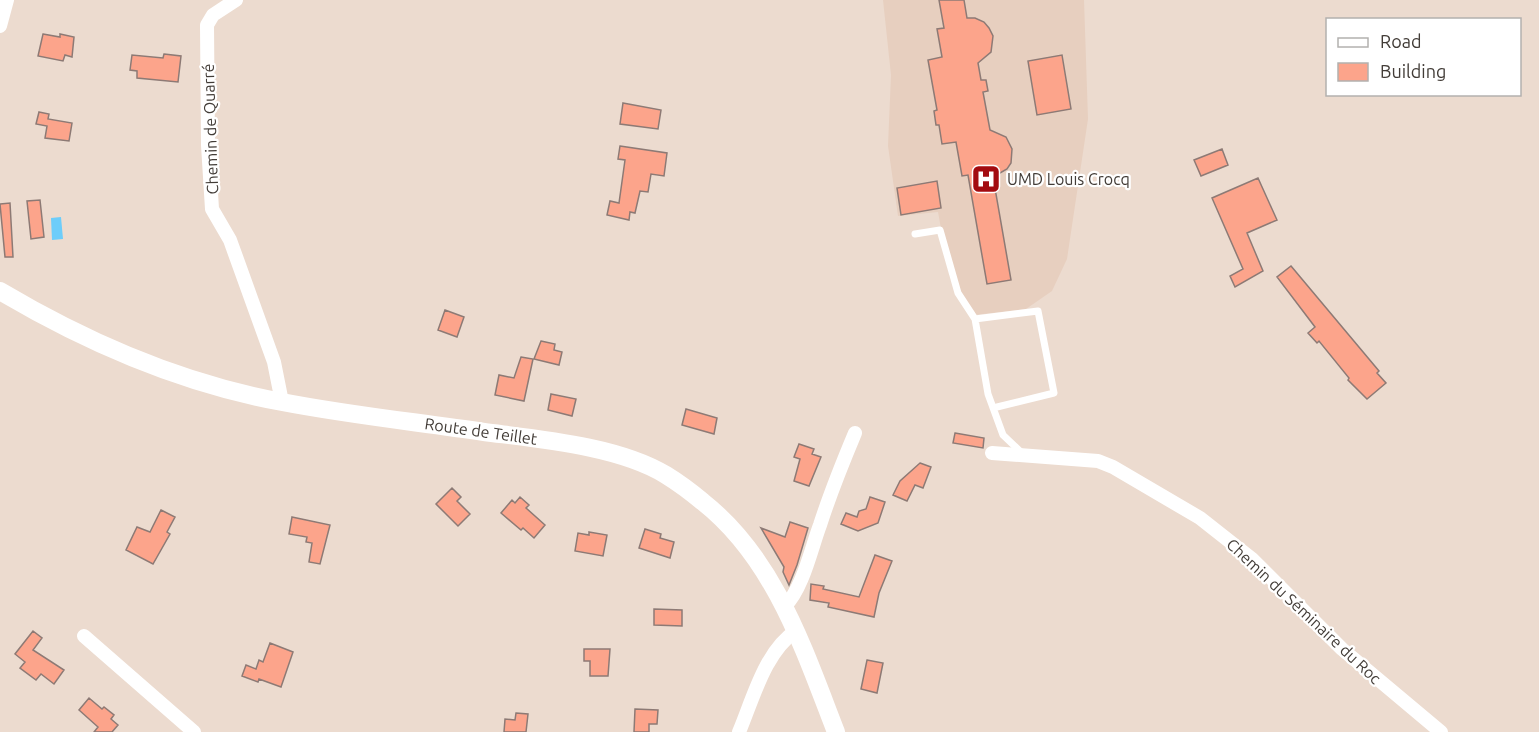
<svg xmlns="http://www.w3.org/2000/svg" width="1539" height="732" viewBox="0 0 1539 732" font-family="Ubuntu,sans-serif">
<rect width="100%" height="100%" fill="#ecdbcf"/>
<path fill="#e7cfbf" d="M883 0H1084L1088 119 1067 259 1052 291 1026 309 974 315 960 302 950 278 938 212 898 216 888 146 891 75Z"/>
<path fill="#6dcdfa" d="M61 217 63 239 52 240 51 218Z"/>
<path fill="#fca48b" stroke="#8d7a75" stroke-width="1.5" d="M939 0H964L967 18H975L984 22 989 28 993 36 991 52 978 63 981 80H986L988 91 983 92 990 130 1006 137 1012 149 1011 163 1007 169 993 177 1011 280 987 284 968 175 962 176 956 142 942 144 939 125H936L934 111 937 110 928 60 942 57 937 29 944 28Z
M43 34 60 37V34L74 37 72 57 65 55 63 61 38 56Z
M164 54 181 56 178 82 137 78V71L130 70 132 55 163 58Z
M1062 55 1071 109 1037 115 1028 61Z
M623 103 661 110 658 129 620 124Z
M39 112 49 114 48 119 72 123 69 141 45 138 47 126 36 124Z
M620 146 667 153 664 176 651 174 648 192 640 191 635 213 630 212 629 220 607 215 610 201 619 203 625 160 618 159Z
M1222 149 1228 165 1201 176 1194 160Z
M1258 178 1277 220 1247 233 1263 271 1235 287 1230 276 1243 269 1212 198Z
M937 181 941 208 901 215 897 188Z
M40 200 44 237 31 239 27 201Z
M10 203 13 257H5L0 204Z
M1291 266 1379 371 1377 373 1386 383 1367 399 1348 380 1349 378 1319 341 1317 343 1308 333 1315 327 1277 277Z
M445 310 464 317 457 337 438 330Z
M541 341 555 344 554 350 562 352 559 365 534 359Z
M521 357 533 359 524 401 495 395 499 375 514 378Z
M551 394 576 399 572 416 548 410Z
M686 409 717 418 714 434 682 425Z
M955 433 984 438 983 448 953 443Z
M799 444 814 449 812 454 821 457 809 486 794 481 800 459 794 457Z
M920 463 931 467 923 488 915 485 907 501 893 495 900 481Z
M452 488 461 497 457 501 470 514 458 526 436 504Z
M520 497 529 505 526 508 545 525 534 538 523 528 521 530 501 513 512 500 515 503Z
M870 497 885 502 878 523 858 531 841 524 846 513 857 517 859 511 866 509Z
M161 510 175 517 167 532 170 534 153 564 126 550 137 527 150 532Z
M292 517 330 525 320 564 309 562 312 543 306 542 307 537 289 534Z
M790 522 808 528 797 565 789 585 783 572 784 567 761 528 785 537Z
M645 529 661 534 660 538 674 542 670 558 639 548Z
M589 532 607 535 603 556 575 551 578 533 589 535Z
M875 555 892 561 879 593 874 617 828 607 829 603 810 600 811 584 824 586 823 589 859 597Z
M654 609 682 610V626L654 625Z
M33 631 42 638 33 650 64 670 54 684 41 674 36 680 20 668 25 662 15 654Z
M270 643 293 652 281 687 259 679 258 682 242 676 246 665 256 669 259 660 263 662Z
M584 649H610L608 676H590V661H584Z
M867 660 883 663 877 693 861 689Z
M89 698 102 709 104 707 114 715 111 719 118 725 112 732H94L98 727 79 710Z
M635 709 658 710 657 724H649V732H634Z
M516 713 528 714 526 732H504L505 719 515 720Z"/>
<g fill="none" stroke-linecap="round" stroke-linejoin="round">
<path stroke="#fff" stroke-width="7" d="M915 234 940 230 958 293 975 319 988 394 1003 435 1023 454
M975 319 1038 311 1054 393 993 408"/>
<path stroke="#fff" stroke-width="14" d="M236 0 213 15 207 25 208 145 212 209 230 240 274 362 282 402
M0 26 7 0
M992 453 1098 461 1113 467 1200 518 1252 559 1342 649 1441 732
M785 606C803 588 811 549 820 525 830 494 842 464 855 433
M84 636 194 732
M739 732C753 699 765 651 796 631"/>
<path stroke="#fff" stroke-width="18" d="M0 291C86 342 184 384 282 402 349 415 417 422 484 432 538 439 619 446 666 475 679 483 691 492 703 502 775 559 804 650 836 732"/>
</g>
<defs>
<g id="hospital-square" transform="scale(1.5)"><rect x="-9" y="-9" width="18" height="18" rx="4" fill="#a30b10" stroke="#fff"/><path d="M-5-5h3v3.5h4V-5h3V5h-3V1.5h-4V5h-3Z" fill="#fff"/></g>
</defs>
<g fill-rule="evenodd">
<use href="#hospital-square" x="986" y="179"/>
</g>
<g text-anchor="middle" stroke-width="4.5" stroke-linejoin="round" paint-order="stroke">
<g font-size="16" fill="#423c37" stroke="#fff">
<text transform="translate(210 129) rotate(-92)" y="6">Chemin de Quarré</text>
<text transform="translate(481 431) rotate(8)" y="6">Route de Teillet</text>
<text transform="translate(1304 611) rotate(43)" y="6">Chemin du Séminaire du Roc</text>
</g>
<g font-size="16" fill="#423c37" stroke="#fff" text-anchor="start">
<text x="1007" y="185">UMD Louis Crocq</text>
</g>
</g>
<rect x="1326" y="18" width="195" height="78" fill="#ffffff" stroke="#b3b1af" stroke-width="1.5"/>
<rect x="1338" y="38" width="30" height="9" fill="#ffffff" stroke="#b3b1af" stroke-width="1.5"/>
<text x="1380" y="48" font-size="18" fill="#423c37">Road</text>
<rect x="1338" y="63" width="30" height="18" fill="#fca48b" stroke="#b3b1af" stroke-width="1.5"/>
<text x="1380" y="78" font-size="18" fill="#423c37">Building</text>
</svg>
